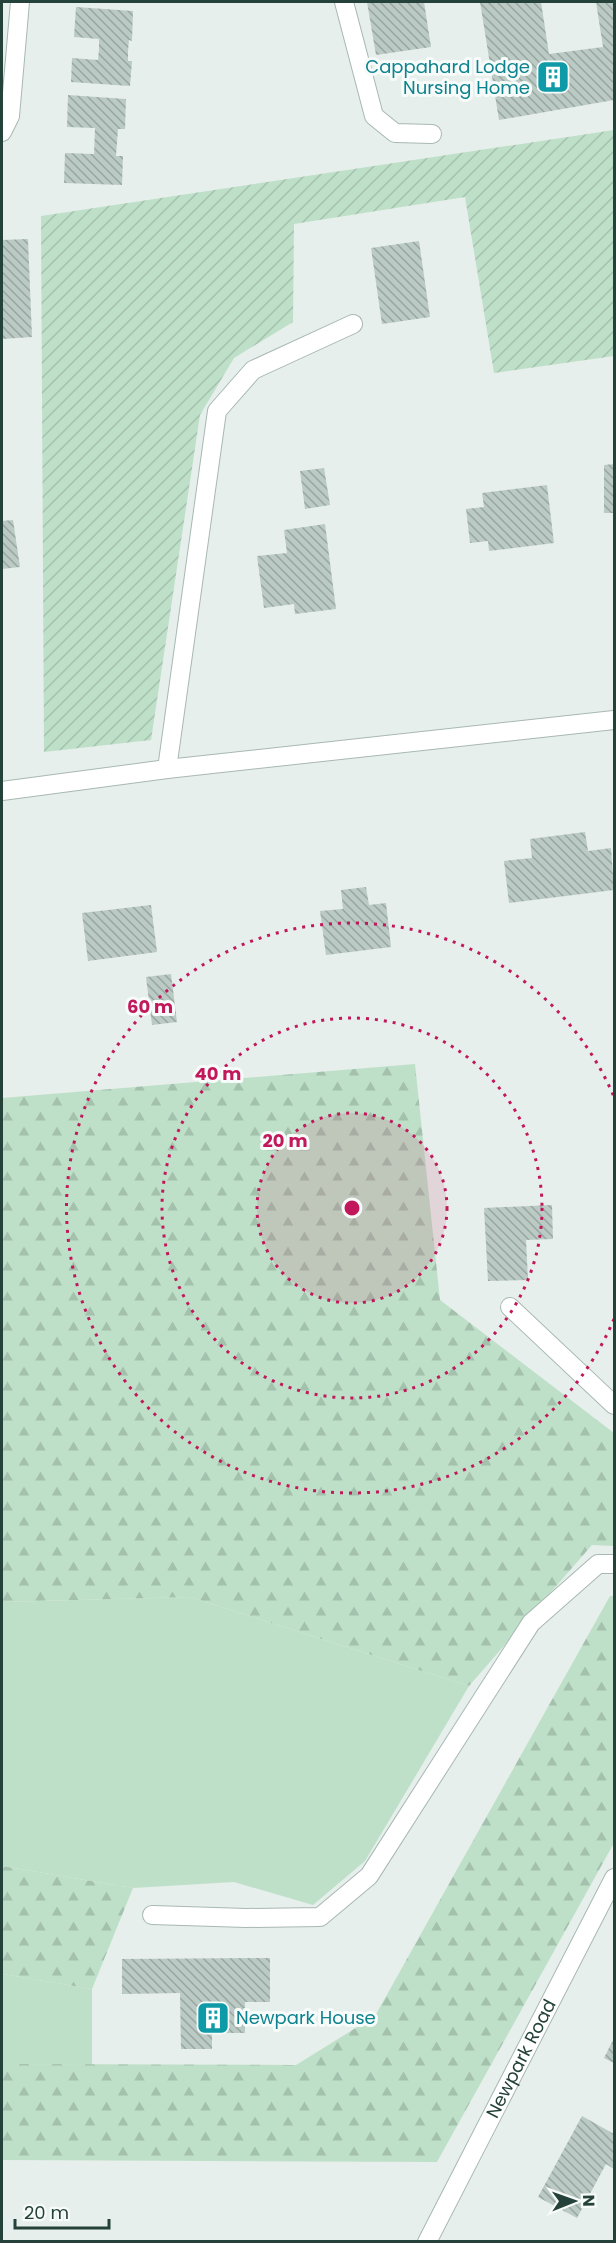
<svg xmlns="http://www.w3.org/2000/svg" width="616" height="2243" viewBox="0 0 616 2243" font-family="Poppins,sans-serif">
<defs>
<pattern id="forest-firs" width="22" height="20" patternUnits="userSpaceOnUse" patternTransform="scale(1.5)"><rect width="22" height="20" fill="#bfe0c8"/><path d="M5 1l3.5 6h-7zM16 11l3.5 6h-7z" fill="#a4c1ad"/></pattern>
<pattern id="garden-furrows" width="10" height="10" patternUnits="userSpaceOnUse" patternTransform="scale(1.5)"><rect width="10" height="10" fill="#bfe0c8"/><path d="M-1 1l2-2M0 10L10 0M9 11l2-2" fill="none" stroke="#a4c1ad"/></pattern>
<pattern id="building-back-hatch" width="6" height="6" patternUnits="userSpaceOnUse" patternTransform="scale(1.5)"><rect width="6" height="6" fill="#bbcac4"/><path d="M-1 5l2 2M0 0l6 6M5-1l2 2" fill="none" stroke="#98a6a0"/></pattern>
</defs>
<rect width="100%" height="100%" fill="#e6efeb"/>
<path fill="#bfe0c8" d="M190 1597 469 1686 365 1861 313 1905 234 1882 133 1888 2 1866V1602Z
M2 1974 92 1989V2065L2 2064Z"/>
<path fill="url(#forest-firs)" d="M415 1064 440 1300 614 1433V1546L592 1545 469 1686 190 1597 2 1602V1098Z
M610 1596H614V1843L437 2162 2 2160V2064L296 2065 375 2016Z
M2 1866 133 1888 92 1989 2 1974Z"/>
<path fill="url(#garden-furrows)" d="M614 130V356L494 373 465 197 294 224 293 322 234 358 200 415 151 740 44 752 41 216Z"/>
<path fill="url(#building-back-hatch)" d="M367 2H424L431 47 376 55Z
M480 2H541L549 54 603 47 596 2H614V100L499 120Z
M76 7 133 11 132 41 129 40 128 51V61H132L130 86 71 82 72 58 98 60 99 49V39L74 37Z
M68 95 126 99 125 129H118L116 156H123L122 185 64 183 65 153 94 154 95 128 67 127Z
M28 239 32 337 2 339V240Z
M419 241 430 317 382 324 371 248Z
M614 464V513H604V465Z
M324 468 330 505 305 509 300 471Z
M547 485 554 543 489 551 488 541 470 543 466 509 484 507 482 493Z
M13 520 20 567 2 569V521Z
M325 524 336 609 295 614 294 604 264 608 257 556 287 553 284 530Z
M585 832 588 851 611 848 614 890 509 903 504 861 532 858 530 839Z
M366 887 369 905 386 903 391 947 326 955 320 911 343 909 341 890Z
M151 905 157 952 88 961 82 913Z
M171 974 177 1022 152 1025 146 977Z
M552 1205 553 1239 526 1240 528 1280 488 1281 484 1208Z
M270 1958V2002H245V2033H212V2049H181L180 1993 122 1994V1959Z
M614 2038V2063L604 2058Z
M582 2116 614 2134V2169L606 2164 577 2218 538 2197Z"/>
<g fill="none" stroke-linecap="round" stroke-linejoin="round">
<g stroke="#a8b8b2" stroke-width="20">
<g id="minor">
<path d="M344 2 374 116 395 133 432 134"/>
<path d="M2 132 10 116 20 2"/>
<path d="M167 769 217 411 253 370 353 324"/>
<path d="M2 791 167 769 614 720"/>
<path d="M510 1307 614 1405"/>
<path d="M152 1915 246 1918 320 1917 369 1876 531 1623 598 1564H614"/>
<path id="s1" d="M427 2242 614 1878"/>
</g>
</g>
<use href="#minor" stroke="#fff" stroke-width="18"/>
</g>
<circle cx="352" cy="1208" r="95" fill="#c2185b" fill-opacity=".12"/>
<g fill="none" stroke="#c2185b" stroke-width="3" stroke-dasharray="3 6">
<circle cx="352" cy="1208" r="95"/>
<circle cx="352" cy="1208" r="190"/>
<path d="M614 1319A285 285 0 1 1 614 1097"/>
</g>
<defs>
<g id="building-square" transform="scale(1.725)"><rect x="-9" y="-9" width="18" height="18" rx="4" fill="#0f9aa8" stroke="#f7fbf9"/><path d="M-4-6H4V6H1V3H-1V6H-4ZM-2.5-4.3h1.7v1.8h-1.7ZM.8-4.3h1.7v1.8H.8ZM-2.5-1h1.7V.8h-1.7ZM.8-1h1.7V.8H.8Z" fill="#fff"/></g>
</defs>
<g fill-rule="evenodd">
<use href="#building-square" x="553" y="77"/>
<use href="#building-square" x="213" y="2018"/>
</g>
<g text-anchor="middle" stroke-width="6" stroke-linejoin="round" paint-order="stroke">
<g font-size="18" fill="#0d838f" stroke="#f7fbf9" text-anchor="end">
<text x="530" y="73">Cappahard Lodge<tspan x="530" dy="21">Nursing Home</tspan></text>
<text x="236" y="2024" text-anchor="start">Newpark House</text>
</g>
<g font-size="18" fill="#24423a" stroke="#f7fbf9">
<text dy="6" stroke="none"><textPath href="#s1" startOffset="206">Newpark Road</textPath></text>
</g>
</g>
<circle cx="352" cy="1208" r="9" fill="#c2185b" stroke="#f7fbf9" stroke-width="3"/>
<g font-size="18" text-anchor="middle" font-weight="bold" fill="#c2185b" stroke="#f7fbf9" stroke-width="6" stroke-linejoin="round" paint-order="stroke">
<text x="150" y="1013">60 m</text>
<text x="218" y="1080">40 m</text>
<text x="285" y="1147">20 m</text>
</g>
<rect width="616" height="2243" fill="none" stroke="#24423a" stroke-width="6"/>
<g transform="translate(574 2201) rotate(89)" stroke="#f7fbf9" stroke-width="4.5" paint-order="stroke">
<path d="M0-4.5L10 22L0 15L-10 22Z" fill="#24423a"/>
<text y="-9" font-size="16" font-weight="bold" text-anchor="middle" fill="#24423a">N</text>
</g>
<path d="M15 2219v9h94v-9" fill="none" stroke="#24423a" stroke-width="3"/>
<text x="24" y="2219" font-size="18" fill="#24423a" stroke="#f7fbf9" stroke-width="4.5" paint-order="stroke">20 m</text>
</svg>
